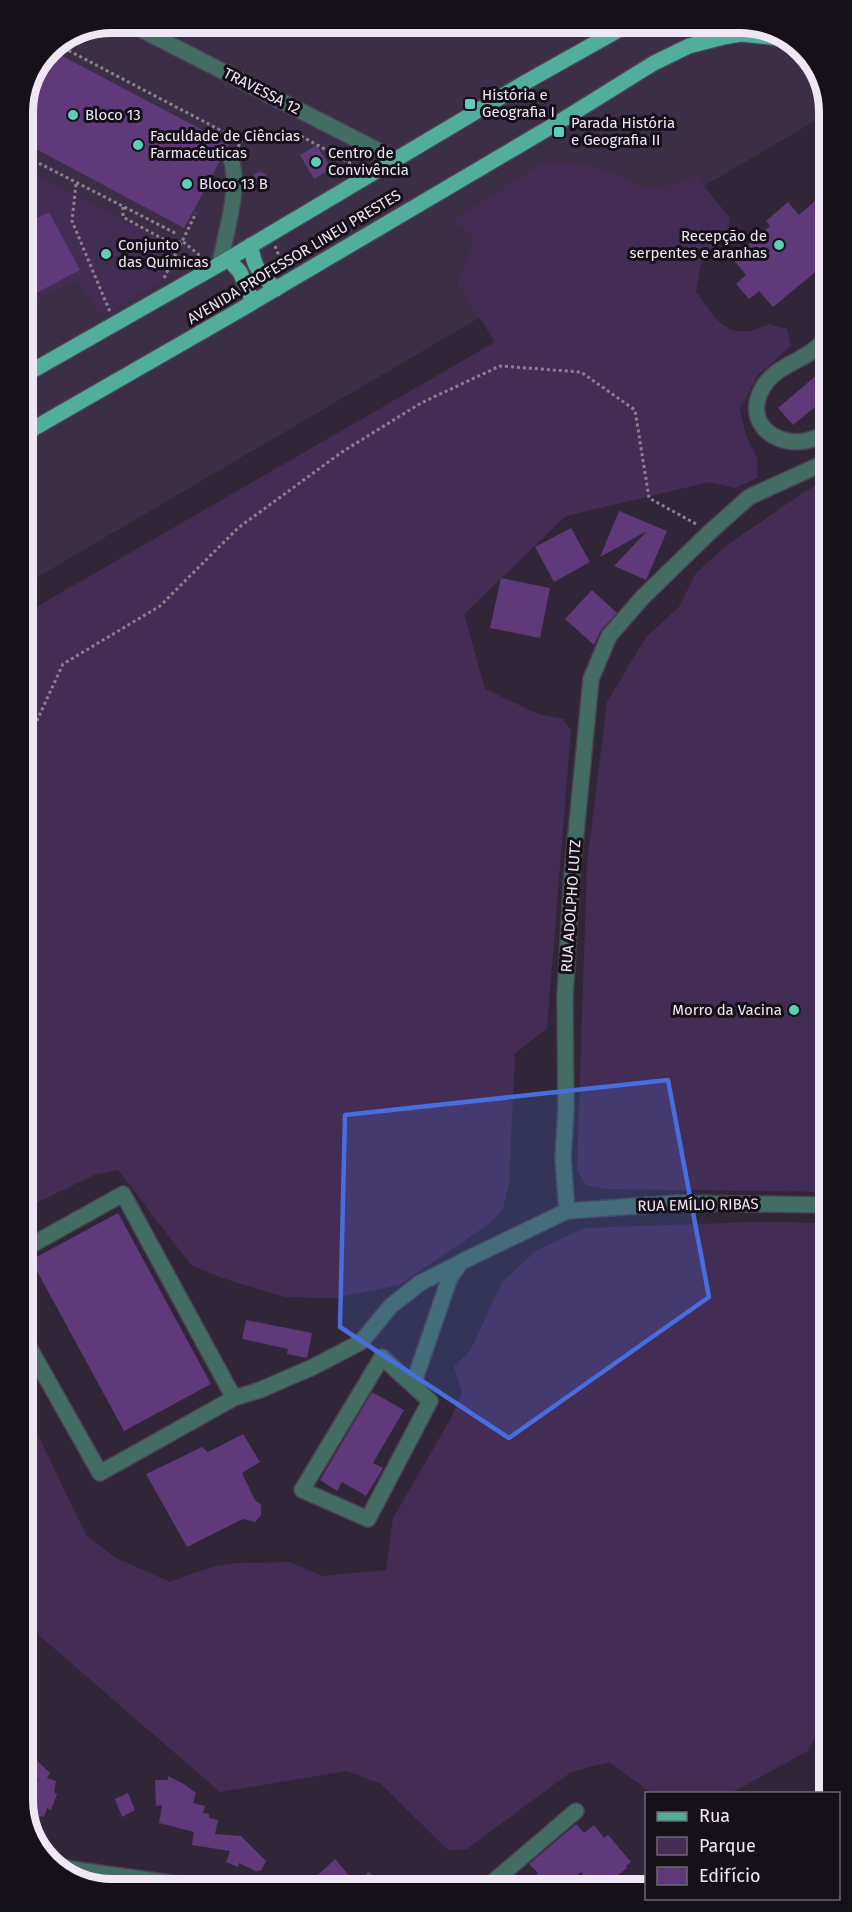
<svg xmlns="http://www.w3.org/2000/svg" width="852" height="1912" viewBox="0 0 852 1912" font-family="'Fira Sans',sans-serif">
<rect width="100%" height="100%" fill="#302638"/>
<path fill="#3c2e46" d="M112 23H747L794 41 825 83V115L24 585 23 106 49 48Z"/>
<path fill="#442d54" d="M544 162 587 165 620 176 642 188 666 186 696 176 730 218 728 236 702 257 696 292C717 321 729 344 769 324L787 329 791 346 758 375 740 409 746 436 757 458 758 477 736 488 710 482 566 516 464 614 485 689 538 714 563 719 571 730 547 1028 515 1054 509 1183 503 1209 489 1224 399 1285 334 1298 284 1297 222 1278 191 1265 118 1170 94 1175 26 1208 24 614 495 342 458 284 474 240 453 220Z
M23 167 155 236 190 263 121 306 100 315 79 283 73 281 23 309Z
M826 479 828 1192 605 1189 586 1185 577 1170 587 863 607 702 646 637 679 607 696 573 722 549 801 494Z
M753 1222 828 1223 829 1710 808 1751 731 1793H652L609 1762 571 1772 467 1849 448 1850 381 1784 347 1771 220 1792 27 1625 26 1410 86 1535 116 1558 170 1582 211 1567 237 1563 290 1562 322 1576 386 1570 393 1518 450 1420 462 1393 454 1367 471 1349 502 1282 537 1250 585 1228Z"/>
<path fill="#5f3979" d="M49 49 229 144 184 228 23 142V106Z
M317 145 331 169 314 179 300 155Z
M252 180a8 8 0 1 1 16 0a8 8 0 1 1-16 0Z
M816 200 825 210V264L773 307 759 291 749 299 736 284 746 275 732 258 770 226 766 221 788 202 799 215Z
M49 212 80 270 23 300V226Z
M818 374 825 383 826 398 793 425 778 408Z
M619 511 667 531 646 580 614 566 647 531 600 557Z
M571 528 590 562 554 582 535 547Z
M501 578 550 588 540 638 490 628Z
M592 590 617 613 601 630 594 645 565 619Z
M118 1213 211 1384 124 1431 31 1260Z
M246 1320 312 1333 307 1358 287 1354 288 1349 242 1339Z
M372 1392 404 1410 373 1463 383 1468 366 1496 342 1482 337 1491 320 1480Z
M243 1434 260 1462 242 1473 255 1500 261 1505V1515L255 1522 243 1519 187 1547 146 1474 202 1447 208 1452Z
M27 1751 50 1773 47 1778 56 1781 54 1792 57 1794 51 1810 47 1808 44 1817 40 1816 31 1835 27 1829V1807L38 1780 27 1769Z
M168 1776 184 1784 196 1793 193 1803 205 1806 203 1813 209 1814V1818L218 1820 215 1834 241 1836 266 1861 261 1871 258 1870V1872L239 1863 238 1867 226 1862 230 1851 192 1845 194 1832 159 1823 162 1805 156 1806 155 1780H168Z
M128 1793 135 1810 122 1817 115 1799Z
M576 1824 584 1833 594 1825 604 1838 608 1835 631 1862 626 1866 627 1868 611 1881 615 1886H592L581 1872 564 1886H540L533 1877 538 1873 529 1864Z
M335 1859 359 1887 368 1872 392 1887 304 1888Z"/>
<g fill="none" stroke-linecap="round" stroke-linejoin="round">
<g stroke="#4b4152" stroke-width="18">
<path id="minor" d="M128 23 395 159
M220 264C225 234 241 187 231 160
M825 339C808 362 774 363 761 391 741 431 793 457 826 432
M567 1211 678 1203 828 1205
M26 1248 123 1194 234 1398
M26 1342 100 1473 234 1398 260 1390 313 1367 361 1342 391 1306 420 1283 458 1264
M382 1357 430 1401 368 1519 302 1490Z
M413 1385 450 1277 461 1262 567 1211 563 1158 566 1109 565 997 572 875 591 679 609 636 643 597 710 532 749 497 826 462
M52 1864 71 1869 213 1889
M487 1887 576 1811"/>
</g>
<g stroke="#4b4152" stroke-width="18">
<path id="major" d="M770 33 779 38 797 45
M251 245C253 267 260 274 276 289
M228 259 240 272 253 302
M23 376 220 264 526 82 631 23
M24 434 233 314 559 122 654 63 689 46 724 37 741 34 779 38"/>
</g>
<path stroke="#8a8191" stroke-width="3" stroke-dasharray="3 3" stroke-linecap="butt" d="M58 45 241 141 238 147
M301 136 357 167
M23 155 177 234
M76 184 72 221 110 312
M123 207V217L172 244 182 241 203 258
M275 246 284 268
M164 278 196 213
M25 898 32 863 27 742 63 664 160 606 238 528 342 452 421 403 500 366 581 372 635 410 649 498 698 525"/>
<use href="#minor" stroke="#436d63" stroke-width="15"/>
<use href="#major" stroke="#50ae9b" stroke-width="15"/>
</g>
<path fill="#476dde" fill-opacity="0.2" stroke="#476dde" stroke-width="4.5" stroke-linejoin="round" d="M668 1080 709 1297 509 1438 340 1327 345 1115Z"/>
<g fill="#5dceb8" stroke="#161119" stroke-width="2">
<rect x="464" y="98" width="12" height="12" rx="3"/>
<circle cx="73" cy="115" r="6"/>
<rect x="553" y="126" width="12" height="12" rx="3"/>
<circle cx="138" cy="145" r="6"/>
<circle cx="316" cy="162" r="6"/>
<circle cx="187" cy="184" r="6"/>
<circle cx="779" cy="245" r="6"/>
<circle cx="106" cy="254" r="6"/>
<circle cx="794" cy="1010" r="6"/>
</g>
<g text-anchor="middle" stroke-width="6" stroke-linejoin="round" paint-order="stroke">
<g font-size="15" fill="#efe8f4" stroke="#161119">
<text transform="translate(262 91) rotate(27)" y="5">TRAVESSA 12</text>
<text transform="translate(294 257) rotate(-31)" y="5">AVENIDA PROFESSOR LINEU PRESTES</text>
<text transform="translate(571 906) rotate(-86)" y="5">RUA ADOLPHO LUTZ</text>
<text transform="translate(698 1205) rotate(-1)" y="5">RUA EMÍLIO RIBAS</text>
</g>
<g font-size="15" fill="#efe8f4" stroke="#161119" text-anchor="start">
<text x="482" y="100">História e<tspan x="482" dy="17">Geografia I</tspan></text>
<text x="85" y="120">Bloco 13</text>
<text x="571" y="128">Parada História<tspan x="571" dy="17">e Geografia II</tspan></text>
<text x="150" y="141">Faculdade de Ciências<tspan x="150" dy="17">Farmacêuticas</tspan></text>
<text x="328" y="158">Centro de<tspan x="328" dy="17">Convivência</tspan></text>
<text x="199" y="189">Bloco 13 B</text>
<text x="767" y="241" text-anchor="end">Recepção de<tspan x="767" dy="17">serpentes e aranhas</tspan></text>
<text x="118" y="250">Conjunto<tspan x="118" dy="17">das Químicas</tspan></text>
<text x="782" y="1015" text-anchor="end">Morro da Vacina</text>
</g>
</g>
<path d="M0 0H852V1912H0ZM112 33H740A79 79 0 0 1 819 112V1800A79 79 0 0 1 740 1879H112A79 79 0 0 1 33 1800V112A79 79 0 0 1 112 33Z" fill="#161119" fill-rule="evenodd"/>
<path fill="none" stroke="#efe8f4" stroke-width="8" d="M112 33H740A79 79 0 0 1 819 112V1800A79 79 0 0 1 740 1879H112A79 79 0 0 1 33 1800V112A79 79 0 0 1 112 33Z"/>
<rect x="645" y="1792" width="195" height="108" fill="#161119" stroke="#6d6771" stroke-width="1.5"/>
<rect x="657" y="1812" width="30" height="9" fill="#50ae9b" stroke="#6d6771" stroke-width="1.5"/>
<text x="699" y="1822" font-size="18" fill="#efe8f4">Rua</text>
<rect x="657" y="1837" width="30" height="18" fill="#442d54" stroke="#6d6771" stroke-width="1.5"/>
<text x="699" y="1852" font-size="18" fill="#efe8f4">Parque</text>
<rect x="657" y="1867" width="30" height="18" fill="#5f3979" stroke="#6d6771" stroke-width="1.5"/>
<text x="699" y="1882" font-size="18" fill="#efe8f4">Edifício</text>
</svg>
